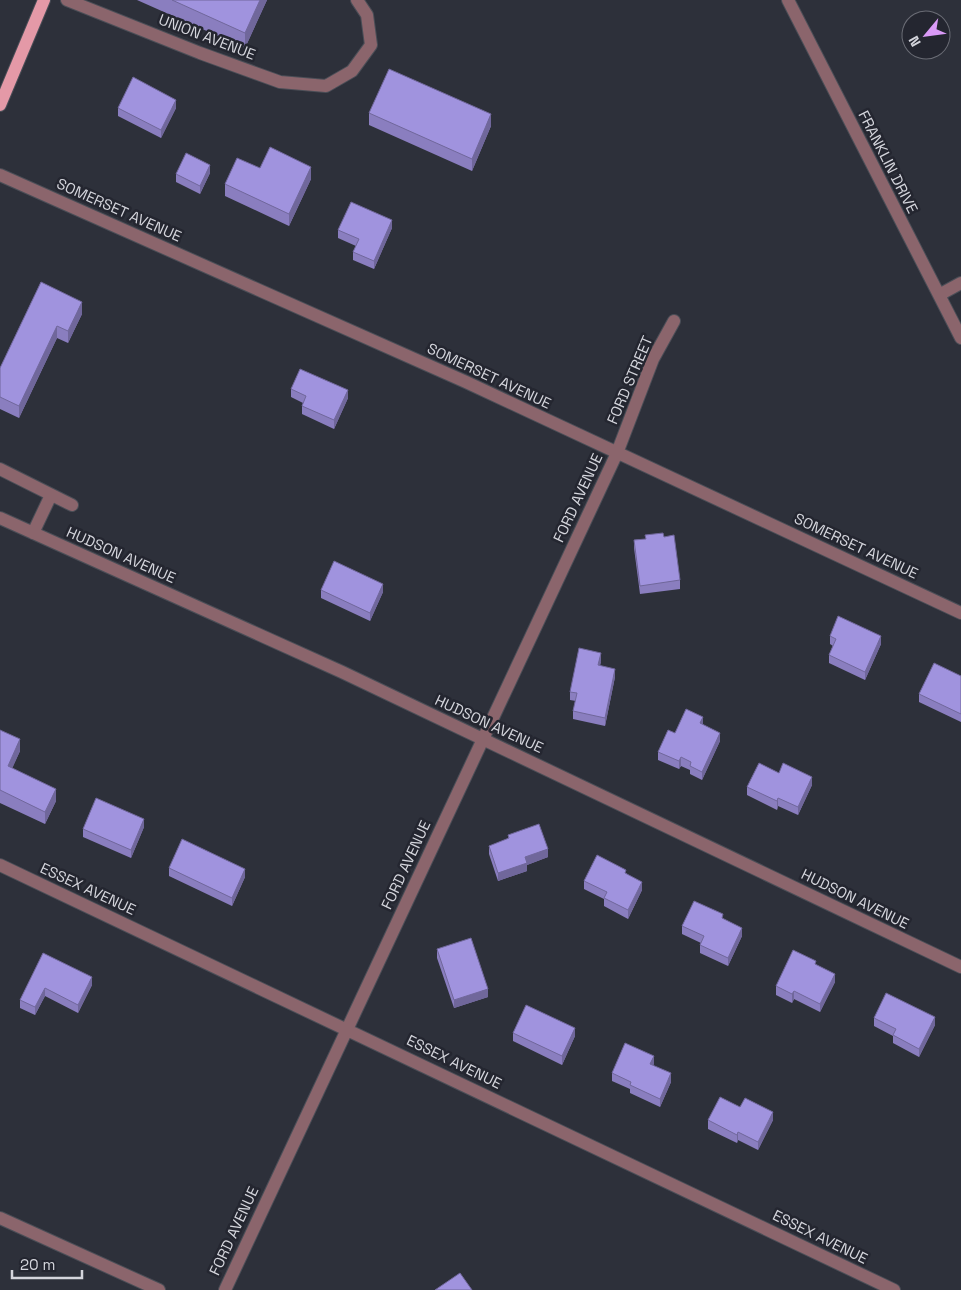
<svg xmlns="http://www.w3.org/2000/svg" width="961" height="1290" viewBox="0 0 961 1290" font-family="'Space Grotesk',sans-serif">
<rect width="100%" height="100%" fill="#2d303a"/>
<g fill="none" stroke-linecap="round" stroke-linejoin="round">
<g stroke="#4b4e57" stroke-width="14">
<path id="minor" d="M67 0 200 53 280 82 326 86 352 71 371 45 367 15 357 0
M788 0 961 338
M0 175 466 382 961 613
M939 295 961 283
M0 469 72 505
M0 518 342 672 961 967
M33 533 51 495
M0 865 894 1290
M0 1218 159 1290
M225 1290 617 453 653 359 674 321"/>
</g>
<g stroke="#4b4e57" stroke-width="14">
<path id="major" d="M0 105 44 0"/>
</g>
<use href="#minor" stroke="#8b656c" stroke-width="12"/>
<use href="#major" stroke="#e499a7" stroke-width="12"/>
</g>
<path fill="#8a7ebf" d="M137 0H267L245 48Z
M118 108H176L161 138 118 116Z
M369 113 491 126 472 171 369 125Z
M260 168 311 179 289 226 225 196V184Z
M210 173 200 194 176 182V174Z
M392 228 374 269 353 260V252L356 246 338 238V230Z
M41 282 82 314 68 343 57 338 19 418 0 409V368Z
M291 389 348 398 334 429 302 414V406L303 403 291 397Z
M664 537 680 580V589L640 594 634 548V540Z
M321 590 383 592 370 621 321 598Z
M830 636 881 644 865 680 829 663V655L833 646 830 644Z
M601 661 600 666 615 677 605 726 573 719V711L576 701 570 700V692Z
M961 676V722L919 702V694Z
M703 725 720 741 702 780 690 774V770L681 766 679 769 658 760V752L675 733Z
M0 730 20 751 12 768 56 801 45 824 0 803Z
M779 773 812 785 798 815 778 806 777 810 747 795V787Z
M144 827 131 858 83 837V829Z
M508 835 548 857 527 865V871L498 881 489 854V846L508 839Z
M169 868 245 877 232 906 169 876Z
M626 873 642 890 628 919 604 906V899L584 889V881Z
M723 919 742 936 728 966 700 953V945L701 943 682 934V926Z
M437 949 488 997 454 1008 437 958Z
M43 953 92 985 78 1013 45 996 35 1015 20 1008V1000Z
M816 965 835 982 820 1012 794 999 792 1003 776 995V986Z
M874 1018 935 1025 919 1057 893 1043V1036L874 1026Z
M513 1033 575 1036 562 1065 513 1041Z
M654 1064 653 1065 671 1082 660 1107 630 1093V1089L612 1081V1073Z
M740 1107 773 1120 758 1150 738 1140 737 1143 708 1129V1120Z"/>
<path fill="#70679b" d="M260 0H267L245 48V33Z
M176 100V108L161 138V130Z
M491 114V126L472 171V159Z
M210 165V173L200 194V186Z
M311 167V179L289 226V214Z
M392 220V228L374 269V261Z
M82 302V314L68 343V331Z
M57 326V338L19 418V406Z
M348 390V398L334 429V420Z
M383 584V592L370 621V613Z
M881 636V644L865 680V672Z
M601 653V661L598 674V665Z
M615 669V677L605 726V718Z
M703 717V725L700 723Z
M720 733V741L702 780V772Z
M20 739V751L8 778V766Z
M681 757V766L679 769V761Z
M812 777V785L798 815V807Z
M56 789V801L45 824V812Z
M778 798V806L777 810V801Z
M144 819V827L131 858V850Z
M548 849V857L527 865V871L498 881V873L525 857Z
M245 869V877L232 906V898Z
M642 882V890L628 919V910Z
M742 928V936L728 966V958Z
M835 974V982L820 1012V1004Z
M92 977V985L78 1013V1005Z
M45 988V996L35 1015V1007Z
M488 989V997L454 1008V1000Z
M794 991V999L792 1003V994Z
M935 1017V1025L919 1057V1049Z
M575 1028V1036L562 1065V1056Z
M654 1056V1064L650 1072V1064Z
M671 1073V1082L660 1107V1099Z
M773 1112V1120L758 1150V1142Z
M738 1132V1140L737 1143V1135Z"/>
<path fill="#a093de" stroke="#70679b" d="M172 0H260L245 33Z
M389 69 491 114 472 159 369 113Z
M133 77 176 100 161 130 118 108Z
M270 147 311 167 289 214 225 184 237 158 260 168Z
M186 153 210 165 200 186 176 174Z
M351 202 392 220 374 261 353 252 359 239 338 230Z
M41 282 82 302 68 331 57 326 19 406 0 397V368Z
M300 369 348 390 334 420 302 406 306 396 291 389Z
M663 533 664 537 674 535 680 580 640 586 634 540 646 539 645 535Z
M334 561 383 584 370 613 321 590Z
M838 616 881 636 865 672 829 655 836 639 830 636Z
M579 648 601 653 598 665 615 669 605 718 573 711 577 693 570 692Z
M934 663 961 676V714L919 694Z
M686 709 703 717 700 723 720 733 702 772 690 766 691 762 681 757 679 761 658 752 668 730 675 733Z
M0 730 20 739 8 766 56 789 45 812 0 790Z
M759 763 779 773 783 763 812 777 798 807 778 798 777 801 747 787Z
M96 798 144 819 131 850 83 829Z
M539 824 548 849 525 857 527 863 498 873 489 846 509 838 508 835Z
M182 839 245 869 232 898 169 868Z
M597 855 626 870 625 873 642 882 628 910 604 898 607 892 584 881Z
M694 901 723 914 722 918 742 928 728 958 700 945 704 936 682 926Z
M471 938 488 989 454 1000 437 949Z
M793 950 816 961 815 964 835 974 820 1004 794 991 792 994 776 986Z
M43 953 92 977 78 1005 45 988 35 1007 20 1000Z
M886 993 935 1017 919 1049 893 1035 896 1029 874 1018Z
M526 1005 575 1028 562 1056 513 1033Z
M625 1043 654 1056 650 1064 671 1073 660 1099 630 1085 631 1082 612 1073Z
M720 1097 740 1107 745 1098 773 1112 758 1142 738 1132 737 1135 708 1120Z
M460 1273 472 1290H435Z"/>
<g text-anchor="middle" stroke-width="5" stroke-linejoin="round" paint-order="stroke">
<g font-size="15" fill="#d4d5dc" stroke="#242630">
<text transform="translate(207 37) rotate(21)" y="5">UNION AVENUE</text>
<text transform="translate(888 162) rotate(63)" y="5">FRANKLIN DRIVE</text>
<text transform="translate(119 210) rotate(24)" y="5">SOMERSET AVENUE</text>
<text transform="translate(489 376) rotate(25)" y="5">SOMERSET AVENUE</text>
<text transform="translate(630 380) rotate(-67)" y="5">FORD STREET</text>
<text transform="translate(578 498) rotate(-65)" y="5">FORD AVENUE</text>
<text transform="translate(856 546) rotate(25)" y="5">SOMERSET AVENUE</text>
<text transform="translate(121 555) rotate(24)" y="5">HUDSON AVENUE</text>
<text transform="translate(489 724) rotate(25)" y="5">HUDSON AVENUE</text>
<text transform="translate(406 865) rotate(-65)" y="5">FORD AVENUE</text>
<text transform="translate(88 889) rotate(25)" y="5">ESSEX AVENUE</text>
<text transform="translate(855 899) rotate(26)" y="5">HUDSON AVENUE</text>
<text transform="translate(454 1062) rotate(26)" y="5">ESSEX AVENUE</text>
<text transform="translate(234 1231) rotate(-65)" y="5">FORD AVENUE</text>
<text transform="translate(820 1237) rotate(26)" y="5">ESSEX AVENUE</text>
</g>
</g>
<g transform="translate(926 35) rotate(241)"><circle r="24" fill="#242630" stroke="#6a6c75"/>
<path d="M0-4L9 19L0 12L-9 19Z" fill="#da9af7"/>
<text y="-8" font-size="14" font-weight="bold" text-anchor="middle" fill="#d4d5dc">N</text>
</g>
<path d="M12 1270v8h70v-8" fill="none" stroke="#d4d5dc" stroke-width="2.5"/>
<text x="20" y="1270" font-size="15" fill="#d4d5dc" stroke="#242630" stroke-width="4" paint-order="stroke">20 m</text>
</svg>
